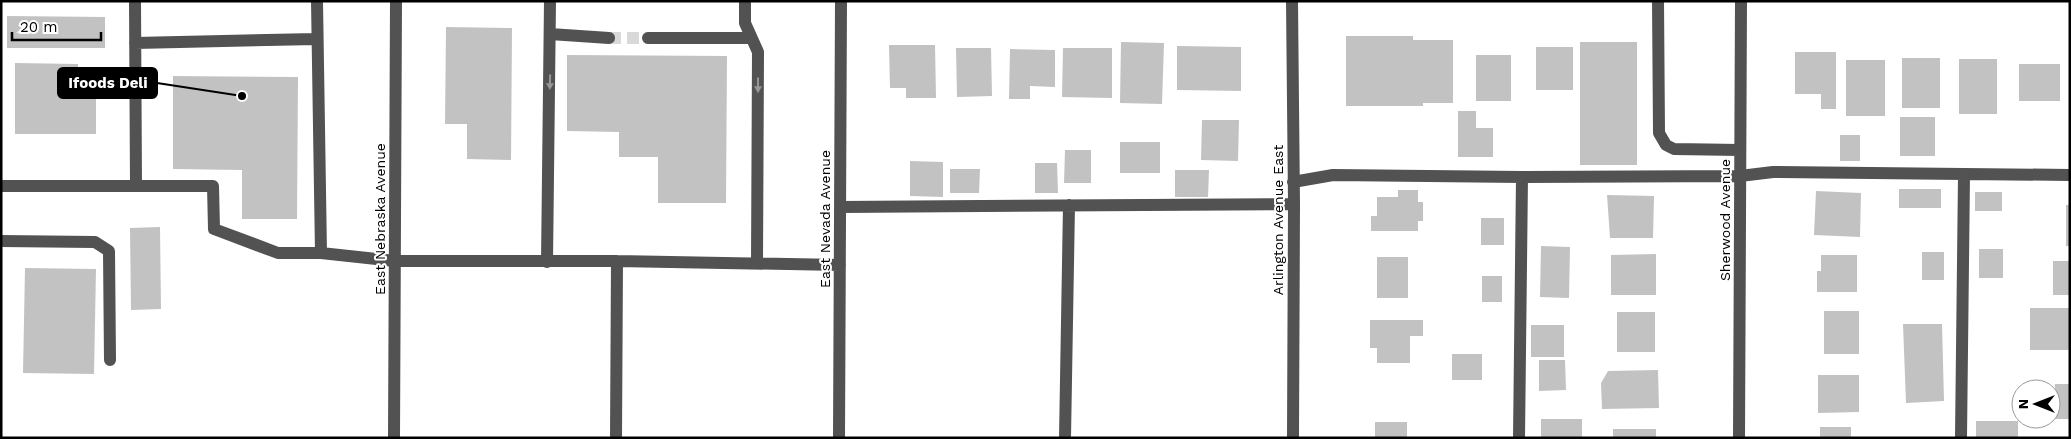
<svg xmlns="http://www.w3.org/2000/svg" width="2071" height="439" viewBox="0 0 2071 439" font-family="'Work Sans',sans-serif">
<rect width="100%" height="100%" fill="#fff"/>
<path fill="#c2c2c2" d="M7 16 105 17V48H7Z
M446 27 512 28 511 160 467 159V124H445Z
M1346 36H1413V40H1453V103H1423V106H1346Z
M1121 42 1164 43 1162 104 1120 103Z
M1580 42H1637V165H1580Z
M889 45H935L936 98H906V88H890Z
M1177 46 1241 47V91L1177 90Z
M1536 47H1573V90H1536Z
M956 48H991L992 96 957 97Z
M1063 48H1112V98L1062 97Z
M1010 49 1055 50V87L1030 86V99H1009Z
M1795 52H1836V109H1821V94H1795Z
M567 55 727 56 726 203H658V157H619V132L567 131Z
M1476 55H1511V101H1476Z
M1902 58H1940V108H1902Z
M1959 59H1997V114H1959Z
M1846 60H1885V116H1846Z
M15 63 78 64V68H96V134H15Z
M2019 64H2060V101H2019Z
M173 76 298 77 297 219H242V170L173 169Z
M1458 111H1476V128H1493V157H1458Z
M1900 117H1935V156H1900Z
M1202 120H1239L1238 161 1201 160Z
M1840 135H1860V161H1840Z
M1120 142H1160V173H1120Z
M1065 150H1091V183H1064Z
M910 161 943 162V197L910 196Z
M1035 163H1057L1058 193H1035Z
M950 169H980L979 193H950Z
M1175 170H1209L1208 197H1175Z
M1899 189H1941V208H1899Z
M1398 190H1418V202H1423V221H1418V231H1371V216H1377V197H1398Z
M1816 191 1861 193 1860 237 1814 235Z
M1975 192H2002V211H1975Z
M1607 195 1654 196 1653 238H1610Z
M2066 205H2070V246H2066Z
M1481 218H1504V245H1481Z
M160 227 161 309 131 310 130 228Z
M1541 246 1570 247 1569 298 1540 297Z
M1979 249H2003V278H1979Z
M1922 252H1944V280H1922Z
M1656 254V295H1611V255Z
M1821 255H1857V292H1817V271H1821Z
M1377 257H1408V298H1377Z
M2053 261H2070V295H2053Z
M25 268 96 269 94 374 23 373Z
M1482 276H1502V302H1482Z
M2030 308H2070V350H2030Z
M1824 311H1859V354H1824Z
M1617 312H1655V352H1617Z
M1370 320H1423V336H1410V363H1377V348H1370Z
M1903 324H1942L1944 401 1906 403Z
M1531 325H1564V357H1531Z
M1452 354H1482V380H1452Z
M1539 360H1565L1566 390 1539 391Z
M1658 370 1659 408 1602 409 1601 383 1608 371Z
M1818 375H1859V412L1818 413Z
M2055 384H2070V419H2051V393H2055Z
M1541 419H1582V438H1541Z
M1976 421H2018V438H1976Z
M1375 422H1407V438H1375Z
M1820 427H1851V438H1820Z
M1613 429H1656V438H1613Z"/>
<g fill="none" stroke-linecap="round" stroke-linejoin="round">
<path stroke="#d9d9d9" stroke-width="12" stroke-dasharray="12 6" stroke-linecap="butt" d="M609 38H648"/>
<path stroke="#525252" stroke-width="12" d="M135 1 136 186
M317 1 321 253
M745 1V23L758 52 757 263
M1292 1 1294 204 1293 438
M1658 1 1659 133 1666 145 1674 149 1740 150
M550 34 609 38
M648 38H751
M135 43 316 39
M1293 182 1333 175 1522 177 1740 176 1773 172 2070 175
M1 186H213L214 229 278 253H321L395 261H617L840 265
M840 207 1294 204
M1 241 95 242 109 251 110 360
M547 262 550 1
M394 438 396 1
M616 438 617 261
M839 438 841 1
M1065 438 1069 205
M1519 438 1522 177
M1739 438 1741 1
M1961 438 1964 175"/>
</g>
<defs><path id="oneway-solid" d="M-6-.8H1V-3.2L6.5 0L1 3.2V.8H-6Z" transform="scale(1.25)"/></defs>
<g fill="#979797">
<use href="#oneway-solid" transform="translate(550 82) rotate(91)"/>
<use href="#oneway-solid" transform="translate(758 85) rotate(90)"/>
</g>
<g text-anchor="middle" stroke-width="4" stroke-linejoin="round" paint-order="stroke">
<g font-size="14" fill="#000" stroke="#fff">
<text transform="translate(380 219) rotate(-90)" y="5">East Nebraska Avenue</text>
<text transform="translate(825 219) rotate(-90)" y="5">East Nevada Avenue</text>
<text transform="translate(1278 220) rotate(-90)" y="5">Arlington Avenue East</text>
<text transform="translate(1725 220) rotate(-90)" y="5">Sherwood Avenue</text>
</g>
</g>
<path fill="none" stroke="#000" stroke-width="2" d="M242 96L157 83"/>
<circle fill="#000" stroke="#fff" stroke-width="2" cx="242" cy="96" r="5"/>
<rect fill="#000" stroke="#000" stroke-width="2" x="58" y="68" width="99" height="30" rx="5"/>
<g font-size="15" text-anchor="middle" font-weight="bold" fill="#fff">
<text x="108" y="88">Ifoods Deli</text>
</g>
<rect width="2071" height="439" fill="none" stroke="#000000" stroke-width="5"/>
<g transform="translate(2036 404) rotate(270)"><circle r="24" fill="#ffffff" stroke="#999999"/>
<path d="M0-4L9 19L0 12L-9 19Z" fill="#000000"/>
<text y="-8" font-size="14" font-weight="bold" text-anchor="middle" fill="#000000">N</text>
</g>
<path d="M12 32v8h89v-8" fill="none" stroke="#000000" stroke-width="2.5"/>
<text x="20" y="32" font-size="15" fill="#000000" stroke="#ffffff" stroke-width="4" paint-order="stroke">20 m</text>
</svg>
